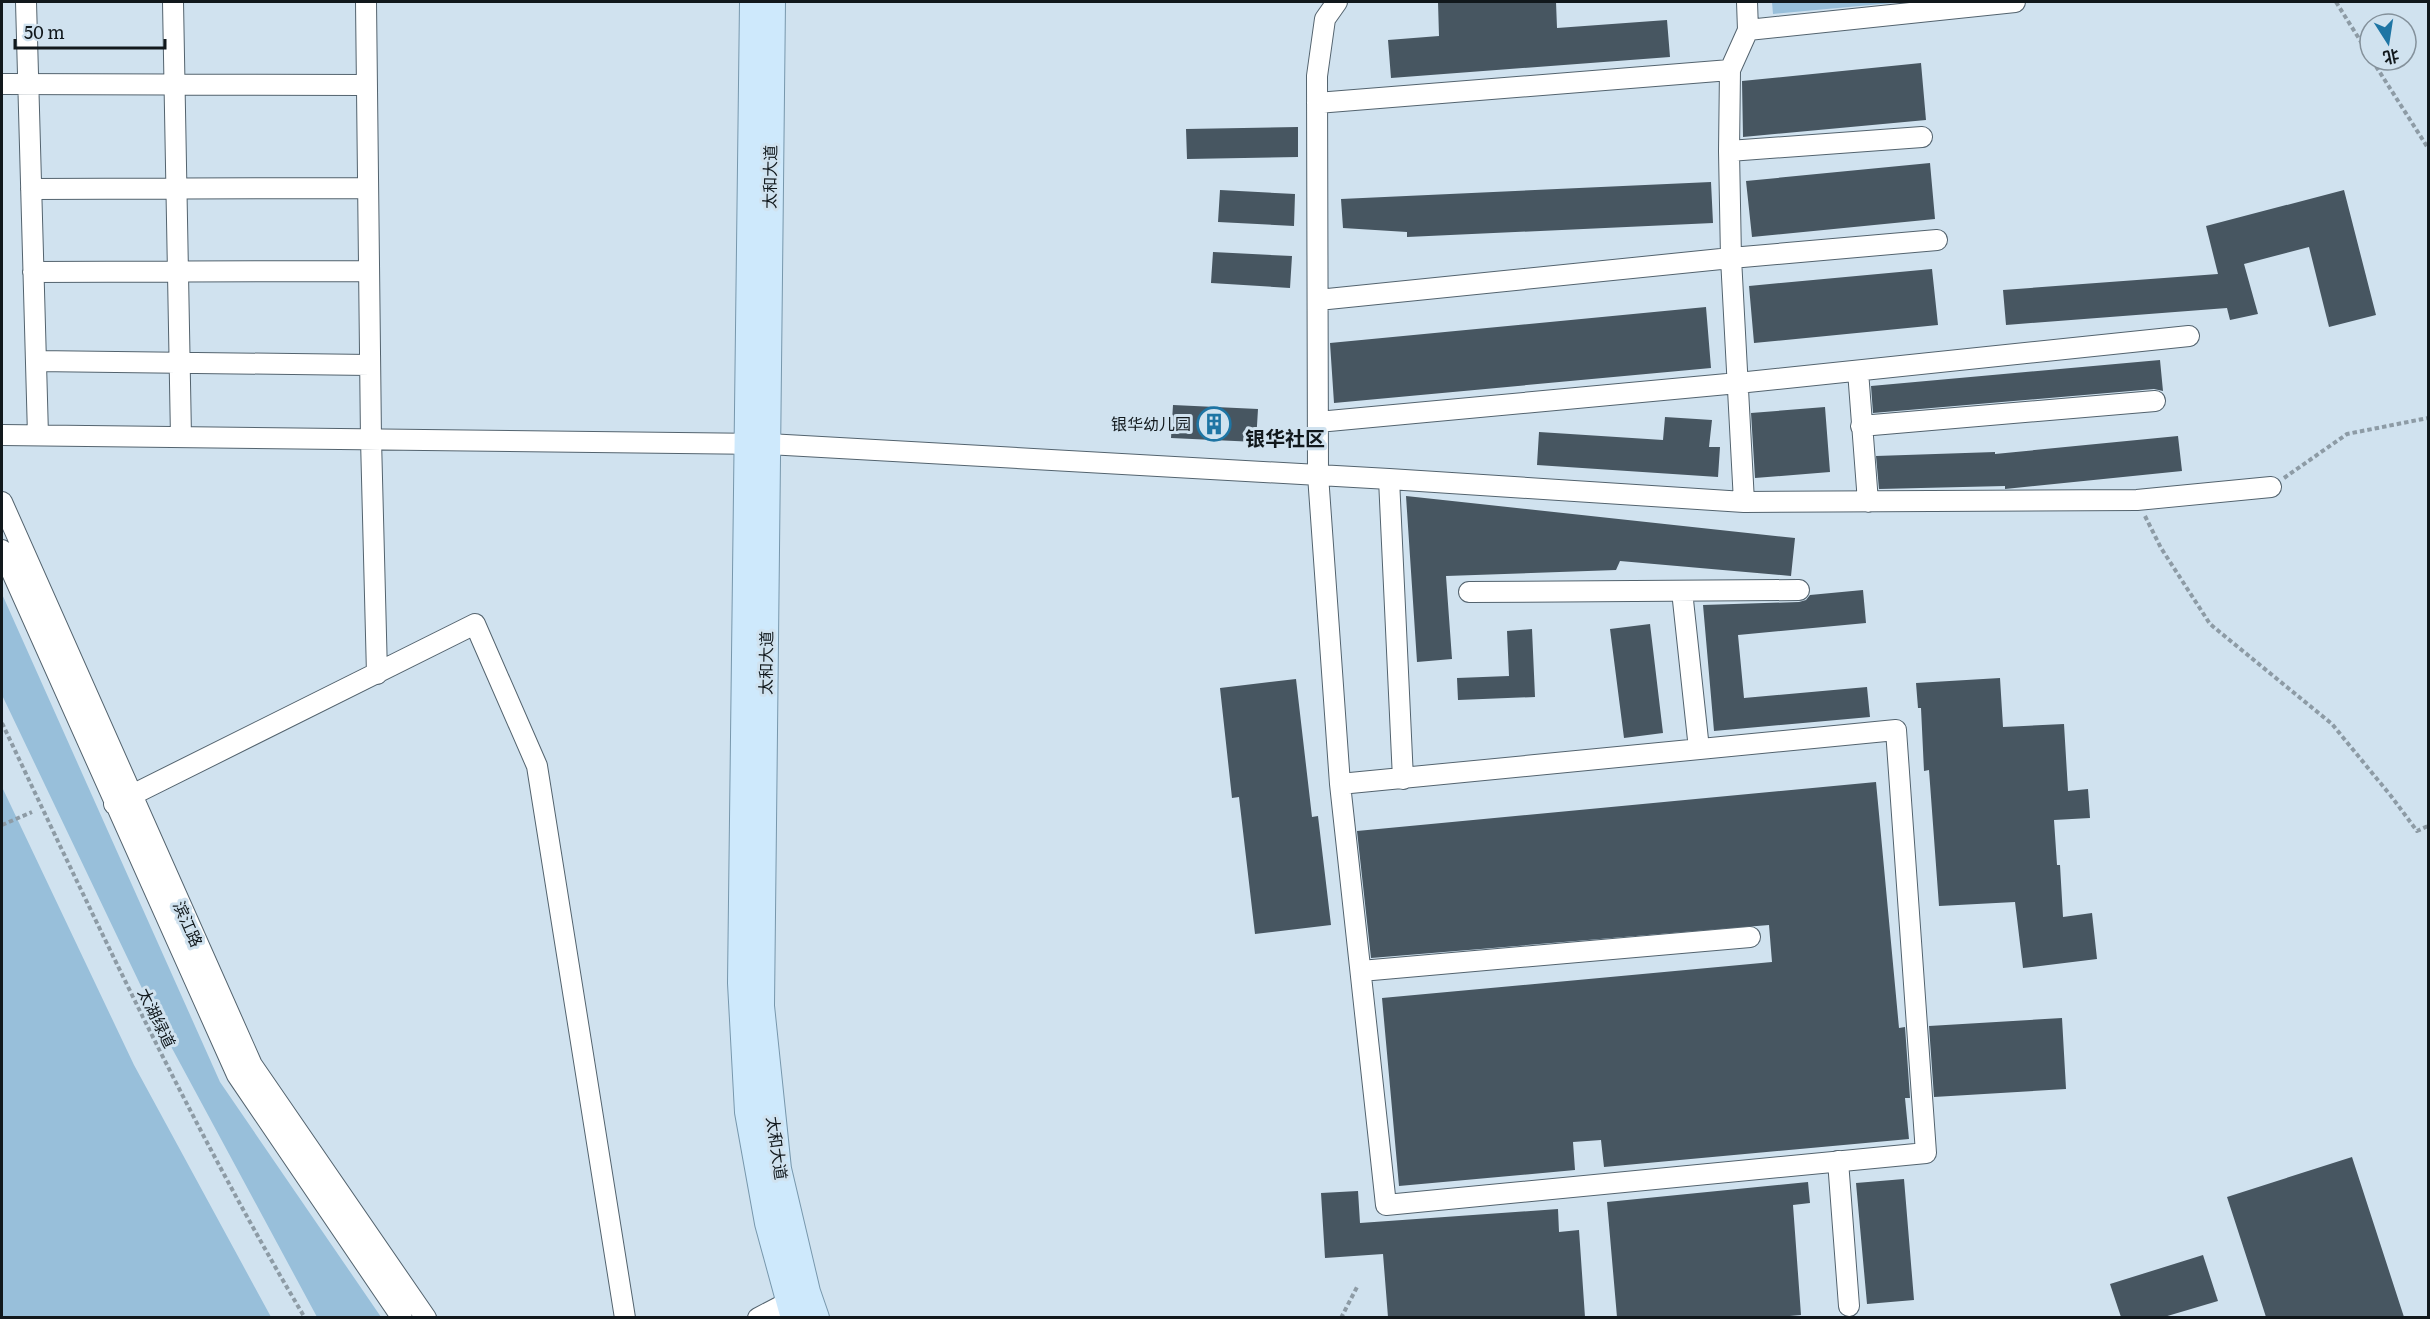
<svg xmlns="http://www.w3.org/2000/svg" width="2430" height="1319" viewBox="0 0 2430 1319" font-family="Literata,'Noto Sans SC',serif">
<rect width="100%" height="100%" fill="#d0e2ef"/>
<path fill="#98bfda" d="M1772 2H1903L1773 14Z
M2 594 220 1082 381 1317H317L160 1026 2 695Z
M2 787 134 1065 271 1317H2Z"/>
<path fill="#475661" d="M1438 2H1556L1557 28 1667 20 1670 57 1391 78 1388 40 1439 36Z
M1921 63 1926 120 1743 137 1742 81Z
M1298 127V157L1187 159 1186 129Z
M1930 163 1935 219 1752 237 1746 181Z
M1711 182 1713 223 1407 237V232L1343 228 1341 199Z
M1220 190 1295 194 1294 226 1218 222Z
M2344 190 2376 315 2329 327 2309 247 2244 264 2258 314 2230 320 2227 308 2006 325 2003 290 2218 274 2206 226Z
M1213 252 1292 256 1290 288 1211 283Z
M1932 269 1938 325 1754 343 1749 286Z
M1706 307 1711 368 1334 403 1330 343Z
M2160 360 2163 391 2154 389 1873 413 1871 386Z
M1173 405 1258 409 1256 442 1171 438Z
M1825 407 1830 472 1755 478 1751 413Z
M1665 417 1712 420 1709 447H1720L1718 477 1537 465 1539 432 1663 440Z
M2178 436 2182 471 2005 489V486L1879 489 1876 456 1995 452V454Z
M1406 496 1795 538 1791 576 1620 561 1616 570 1446 576 1452 659 1417 662Z
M1863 590 1866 623 1738 635 1744 698 1867 687 1870 717 1714 731 1703 605 1799 602 1806 600 1810 595Z
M1650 624 1663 733 1624 738 1610 629Z
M1532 629 1535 697 1458 700 1457 678 1509 676 1507 631Z
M2000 678 2003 727 2064 724 2068 791 2088 789 2090 818 2054 820 2057 865H2060L2063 917 2092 913 2097 959 2023 968 2015 902 1939 906 1929 770 1924 771 1921 708H1918L1916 683Z
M1296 679 1312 817 1318 816 1331 925 1255 934 1239 797 1232 798 1220 688Z
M1876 782 1899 1028 1905 1027 1910 1098H1905L1909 1139 1604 1167 1601 1140 1573 1142 1575 1170 1399 1186 1382 998 1772 962 1769 925 1371 958 1357 831Z
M2062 1018 2066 1089 1934 1097 1929 1026Z
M2352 1157 2404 1317H2266L2227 1197Z
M1904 1179 1914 1300 1867 1304 1856 1183Z
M1808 1182 1810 1203 1793 1205 1801 1315 1777 1317H1617L1607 1202Z
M1358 1191 1360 1223 1558 1209 1559 1232 1579 1230 1585 1317H1388L1383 1254 1325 1258 1321 1193Z
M2203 1255 2218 1301 2164 1317H2121L2110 1284Z"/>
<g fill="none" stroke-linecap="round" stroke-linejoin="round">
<g stroke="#53636e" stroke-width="22">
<path id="minor" d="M26 2 38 435
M173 2 181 437
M366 2 371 439 377 674
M1337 2 1325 19 1317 76 1318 475 1340 784 1386 1205 1926 1153 1896 730 1340 784
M1748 30 2015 2
M2 84 367 85
M1317 103 1730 70
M1729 151 1922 137
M31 189 368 188
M33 272 369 271
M1318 300 1731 258 1937 240
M36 361 370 365
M1858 371 1868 502
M1318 422 1738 383 2189 336
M1861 426 2155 401
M2 435 768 444 1389 479 1744 502 2137 500 2271 487
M1389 479 1403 779
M2 502 252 1065 426 1318
M1744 502 1731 258 1729 151 1730 70 1748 30 1747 2
M2 550 237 1075 402 1318
M1682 591 1699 749
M1469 592 1799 590
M114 804 475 624 537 766 625 1318
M1361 971 1750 937
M1838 1161 1849 1306
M758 1318 802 1295"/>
</g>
<g stroke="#7797ac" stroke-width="28">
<path id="major" d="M753 2 741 983 748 1112 768 1223 794 1318
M772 2 761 1006 778 1169 807 1292 816 1318"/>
</g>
<path stroke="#8d9ba5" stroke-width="4" stroke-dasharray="4.5 3" stroke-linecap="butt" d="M2336 2 2370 56
M2372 60 2428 148
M2284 478 2347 434 2428 418
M2145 516 2161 548 2210 624 2332 724 2391 796 2417 831 2428 826
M2 723C97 924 191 1126 305 1318
M2 825 32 812
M1341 1318 1357 1287"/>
<use href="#minor" stroke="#fff" stroke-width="20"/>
<use href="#major" stroke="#cee9fc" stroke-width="26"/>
</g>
<defs>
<g id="building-ring" transform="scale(1.725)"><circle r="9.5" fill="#d0e2ef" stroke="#1e75a4" stroke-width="1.5"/><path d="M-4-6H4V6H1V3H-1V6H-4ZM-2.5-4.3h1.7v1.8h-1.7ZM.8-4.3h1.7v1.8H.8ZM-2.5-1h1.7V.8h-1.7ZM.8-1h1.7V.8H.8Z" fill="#1e75a4"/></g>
</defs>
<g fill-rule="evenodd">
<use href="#building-ring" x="1214" y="424"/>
</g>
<g text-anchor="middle" stroke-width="6" stroke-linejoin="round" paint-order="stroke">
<g font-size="16" fill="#11181c" stroke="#d0e2ef">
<text transform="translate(770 177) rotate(-89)" y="6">太和大道</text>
<text transform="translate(766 663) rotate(-89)" y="6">太和大道</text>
<text transform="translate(188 924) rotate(66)" y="6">滨江路</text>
<text transform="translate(157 1018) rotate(64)" y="6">太湖绿道</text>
<text transform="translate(777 1148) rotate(82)" y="6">太和大道</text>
</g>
<g font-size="16" fill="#11181c" stroke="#d0e2ef" text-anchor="end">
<text x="1191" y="430">银华幼儿园</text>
</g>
<g font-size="20" font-weight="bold" fill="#11181c" stroke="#d0e2ef">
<text x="1285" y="446">银华社区</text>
</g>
</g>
<rect width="2430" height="1319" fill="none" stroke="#11181c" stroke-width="6"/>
<g transform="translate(2388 42) rotate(168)"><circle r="28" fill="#d0e2ef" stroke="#84919b" stroke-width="1.5"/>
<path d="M0-4.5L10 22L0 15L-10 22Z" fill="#1e75a4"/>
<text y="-9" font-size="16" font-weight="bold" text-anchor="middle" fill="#11181c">北</text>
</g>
<path d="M15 39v9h150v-9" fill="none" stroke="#11181c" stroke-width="3"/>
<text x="24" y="39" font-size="18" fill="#11181c" stroke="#d0e2ef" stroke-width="4.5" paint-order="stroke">50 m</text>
</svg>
